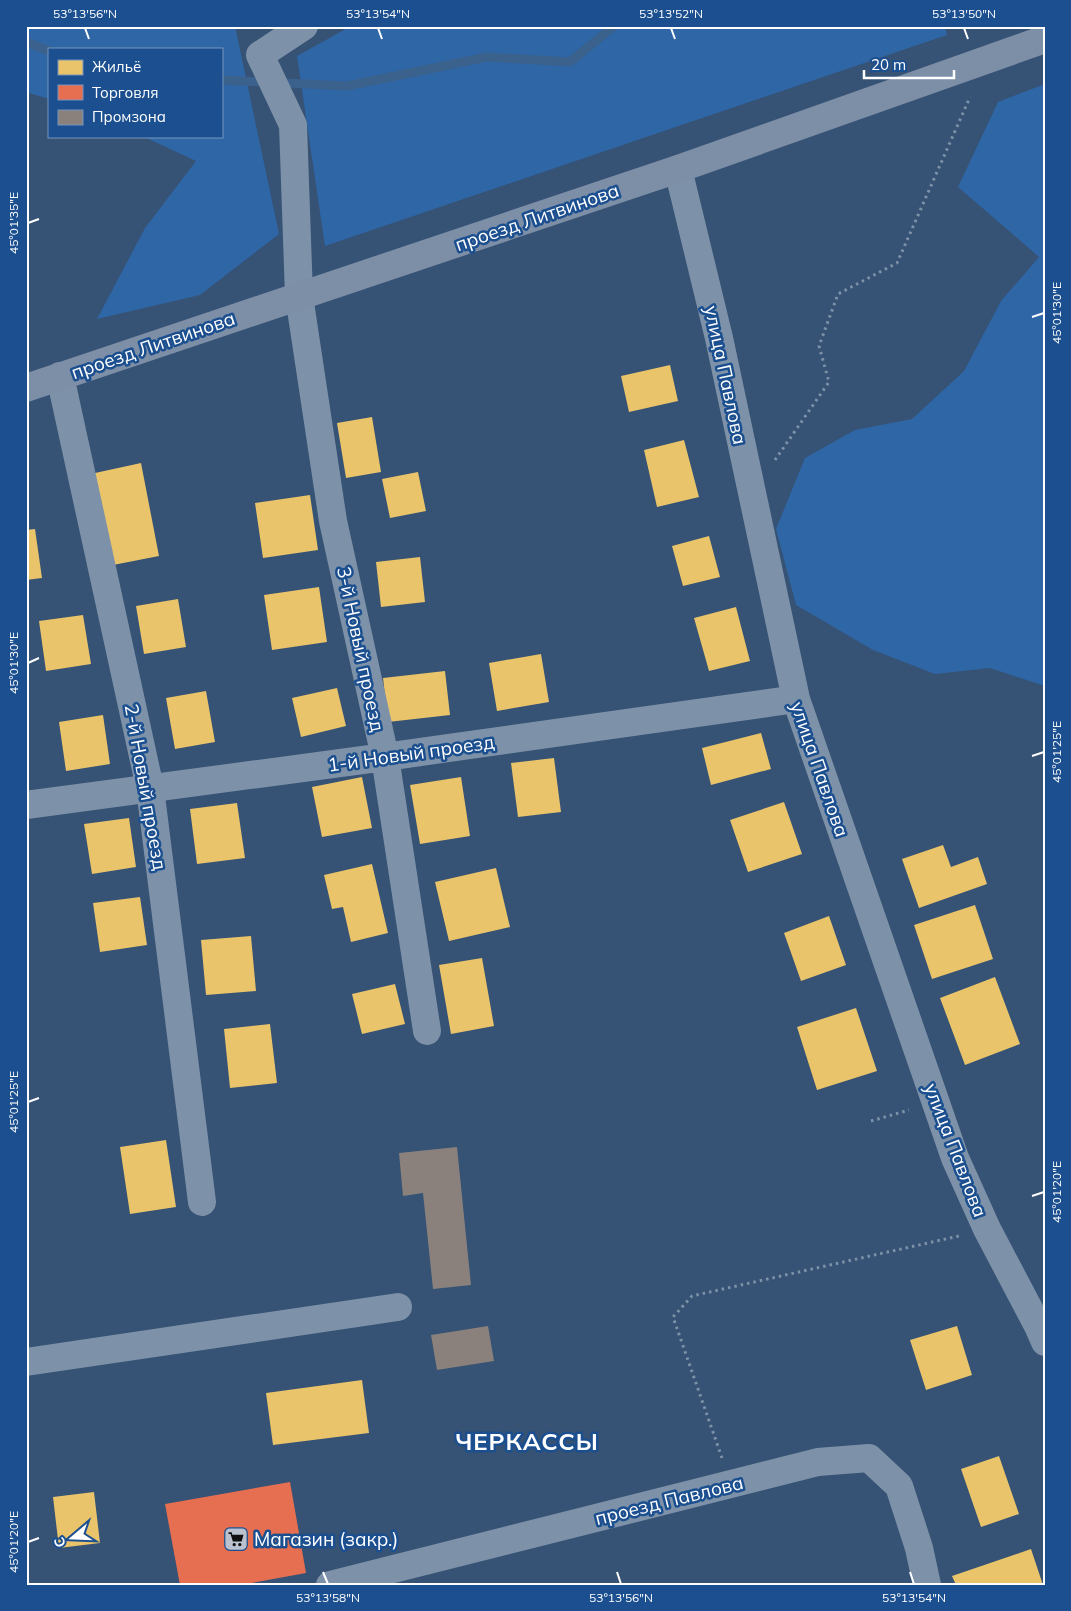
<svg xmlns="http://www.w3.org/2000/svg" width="1071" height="1611" viewBox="0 0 1071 1611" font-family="Mulish,sans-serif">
<rect width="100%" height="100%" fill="#365274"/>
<path fill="#2f66a5" d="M26 26H235L279 234 200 295 97 319 145 228 196 161 142 136H221V49H49V99L26 92Z
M351 26H945L947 35 325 246 297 56Z
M1045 84V686L990 668 935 674 873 650 796 605 776 529 805 458 855 430 912 419 964 371 1001 301 1039 257 958 187 998 102Z"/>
<path fill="#e9c46a" d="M670 365 678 401 629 412 621 376Z
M372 417 381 472 346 478 337 423Z
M684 440 699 497 657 507 644 450Z
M141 463 159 556 113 565 95 473Z
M418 472 426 511 390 518 382 479Z
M310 495 318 550 263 558 255 503Z
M35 529 42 578 26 580V530Z
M709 536 720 577 683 586 672 546Z
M420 557 425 602 381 607 376 562Z
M319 587 327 642 272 650 264 595Z
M178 599 186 647 144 654 136 606Z
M736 607 750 661 709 671 694 618Z
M83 615 91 664 46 671 39 621Z
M541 654 549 702 497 711 489 663Z
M445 671 450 715 388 722 383 678Z
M337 688 346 726 301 737 292 698Z
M206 691 215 742 175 749 166 698Z
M103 715 110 764 66 771 59 722Z
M761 733 771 769 711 785 702 748Z
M554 758 561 812 518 817 511 763Z
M362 777 372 828 322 837 312 787Z
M461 777 470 836 420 844 410 785Z
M784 802 802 854 748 872 730 820Z
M237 803 245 858 197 864 190 809Z
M129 818 136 867 92 874 84 824Z
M943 845 951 867 978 857 987 884 919 908 902 859Z
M372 864 388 933 351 942 343 907 332 909 324 875Z
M496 868 510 927 449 941 435 882Z
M140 897 147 945 100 952 93 903Z
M975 905 993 959 932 979 914 925Z
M829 916 846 965 801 981 784 933Z
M251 936 256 991 206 995 201 940Z
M482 958 494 1026 451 1034 439 965Z
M995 977 1020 1044 965 1065 940 998Z
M395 984 405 1024 362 1034 352 994Z
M856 1008 877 1071 817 1090 797 1027Z
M270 1024 277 1083 230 1088 224 1029Z
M166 1140 176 1207 130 1214 120 1147Z
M957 1326 972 1375 926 1390 910 1340Z
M362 1380 369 1433 273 1445 266 1393Z
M999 1456 1019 1514 981 1527 961 1469Z
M94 1492 100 1543 59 1548 53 1497Z
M1031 1549 1043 1585H956L952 1576Z"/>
<path fill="#e76f51" d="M290 1482 306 1573 241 1585H180L165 1504Z"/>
<path fill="#8a817c" d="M457 1147 471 1285 433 1289 423 1193 403 1196 399 1153Z
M488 1326 494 1361 437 1370 431 1335Z"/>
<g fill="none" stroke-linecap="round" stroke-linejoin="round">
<path stroke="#3b618d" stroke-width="9" d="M26 42 49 51
M221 80 347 86 487 57 570 62 614 26"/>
<path stroke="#7d92a8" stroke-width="3" stroke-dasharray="2.5 4" stroke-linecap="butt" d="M775 460 829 382 819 346 838 294 897 263 970 97
M871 1121 909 1110
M722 1458 673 1317 692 1296 959 1236"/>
<path stroke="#7d92a8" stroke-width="28" d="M304 26 260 55 293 125 299 296 333 521 385 757 427 1031
M678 169 719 338 796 699 955 1158 987 1229 1038 1326 1045 1342
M60 376 150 788 202 1202
M26 805 385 757 796 699
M26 1362 398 1307
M330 1585 818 1462 869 1458 899 1486 919 1548 927 1585"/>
<path stroke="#7d8ea7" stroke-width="28" d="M26 388 678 169 1045 39"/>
</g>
<path fill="none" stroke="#fff" stroke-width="2" d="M85 28 89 39M378 28 382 39M671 28 675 39M964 28 968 39M28 223 39 219M1032 317 1044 313M28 663 39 658M1032 756 1044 752M28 1102 39 1098M1032 1196 1044 1192M28 1542 39 1538M323 1572 328 1584M617 1572 621 1584M910 1572 914 1584"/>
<defs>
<g id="supermarket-square" transform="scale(1.25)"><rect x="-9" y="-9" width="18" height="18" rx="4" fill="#b9c2ce" stroke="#1b4f8f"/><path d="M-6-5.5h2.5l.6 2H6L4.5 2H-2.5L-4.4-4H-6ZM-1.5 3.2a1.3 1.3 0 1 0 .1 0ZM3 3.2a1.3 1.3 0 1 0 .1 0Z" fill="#111"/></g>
</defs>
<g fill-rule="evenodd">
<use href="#supermarket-square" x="236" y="1539"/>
</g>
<g text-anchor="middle" stroke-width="5" stroke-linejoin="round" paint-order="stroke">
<g font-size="19" fill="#fff" stroke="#1b4f8f">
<text transform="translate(537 217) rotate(-19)" y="7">проезд Литвинова</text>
<text transform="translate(153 345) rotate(-19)" y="7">проезд Литвинова</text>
<text transform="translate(726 375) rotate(78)" y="7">улица Павлова</text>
<text transform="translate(361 649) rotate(78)" y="7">3-й Новый проезд</text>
<text transform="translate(411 753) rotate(-8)" y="7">1-й Новый проезд</text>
<text transform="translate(820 769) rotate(71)" y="7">улица Павлова</text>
<text transform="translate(146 787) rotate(80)" y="7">2-й Новый проезд</text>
<text transform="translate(956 1150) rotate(69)" y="7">улица Павлова</text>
<text transform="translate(669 1500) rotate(-14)" y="7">проезд Павлова</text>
</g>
<g font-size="19" fill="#fff" stroke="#1b4f8f" text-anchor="start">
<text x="254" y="1546">Магазин (закр.)</text>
</g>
<g font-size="24" font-weight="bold" letter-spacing="1" fill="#fff" stroke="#1b4f8f">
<text x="527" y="1450">ЧЕРКАССЫ</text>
</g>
</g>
<rect width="1071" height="1611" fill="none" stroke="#1b4f8f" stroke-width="55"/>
<rect x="48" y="48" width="175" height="90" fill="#1b4f8f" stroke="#7695bc"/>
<rect x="58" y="60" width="25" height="15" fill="#e9c46a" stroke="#7695bc"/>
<text x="92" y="72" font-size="15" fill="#ffffff">Жильё</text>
<rect x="58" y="85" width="25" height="15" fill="#e76f51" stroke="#7695bc"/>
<text x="92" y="98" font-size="15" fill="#ffffff">Торговля</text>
<rect x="58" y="110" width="25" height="15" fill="#8a817c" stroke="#7695bc"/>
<text x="92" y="122" font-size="15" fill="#ffffff">Промзона</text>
<g transform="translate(72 1538) rotate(251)" stroke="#1b4f8f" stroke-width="4" paint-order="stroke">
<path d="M0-4L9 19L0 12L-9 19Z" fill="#ffffff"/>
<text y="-8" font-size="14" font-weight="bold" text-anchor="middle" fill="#ffffff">С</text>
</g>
<path d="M864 70v8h90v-8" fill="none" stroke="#ffffff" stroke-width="2.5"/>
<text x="871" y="70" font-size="15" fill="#ffffff" stroke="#1b4f8f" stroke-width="4" paint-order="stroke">20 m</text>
<rect x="28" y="28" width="1016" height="1556" fill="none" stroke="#fff" stroke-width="2"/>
<g font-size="12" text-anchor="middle" fill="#fff">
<text x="85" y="18">53°13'56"N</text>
<text x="378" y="18">53°13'54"N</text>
<text x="671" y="18">53°13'52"N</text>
<text x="964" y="18">53°13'50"N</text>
<text transform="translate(14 223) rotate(-90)" y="4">45°01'35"E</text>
<text transform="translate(1057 313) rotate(-90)" y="4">45°01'30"E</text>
<text transform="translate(14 663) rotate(-90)" y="4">45°01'30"E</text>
<text transform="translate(1057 752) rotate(-90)" y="4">45°01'25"E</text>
<text transform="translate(14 1102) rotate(-90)" y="4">45°01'25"E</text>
<text transform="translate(1057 1192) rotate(-90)" y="4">45°01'20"E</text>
<text transform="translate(14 1542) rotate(-90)" y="4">45°01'20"E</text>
<text x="328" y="1602">53°13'58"N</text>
<text x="621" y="1602">53°13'56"N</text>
<text x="914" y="1602">53°13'54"N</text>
</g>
</svg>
